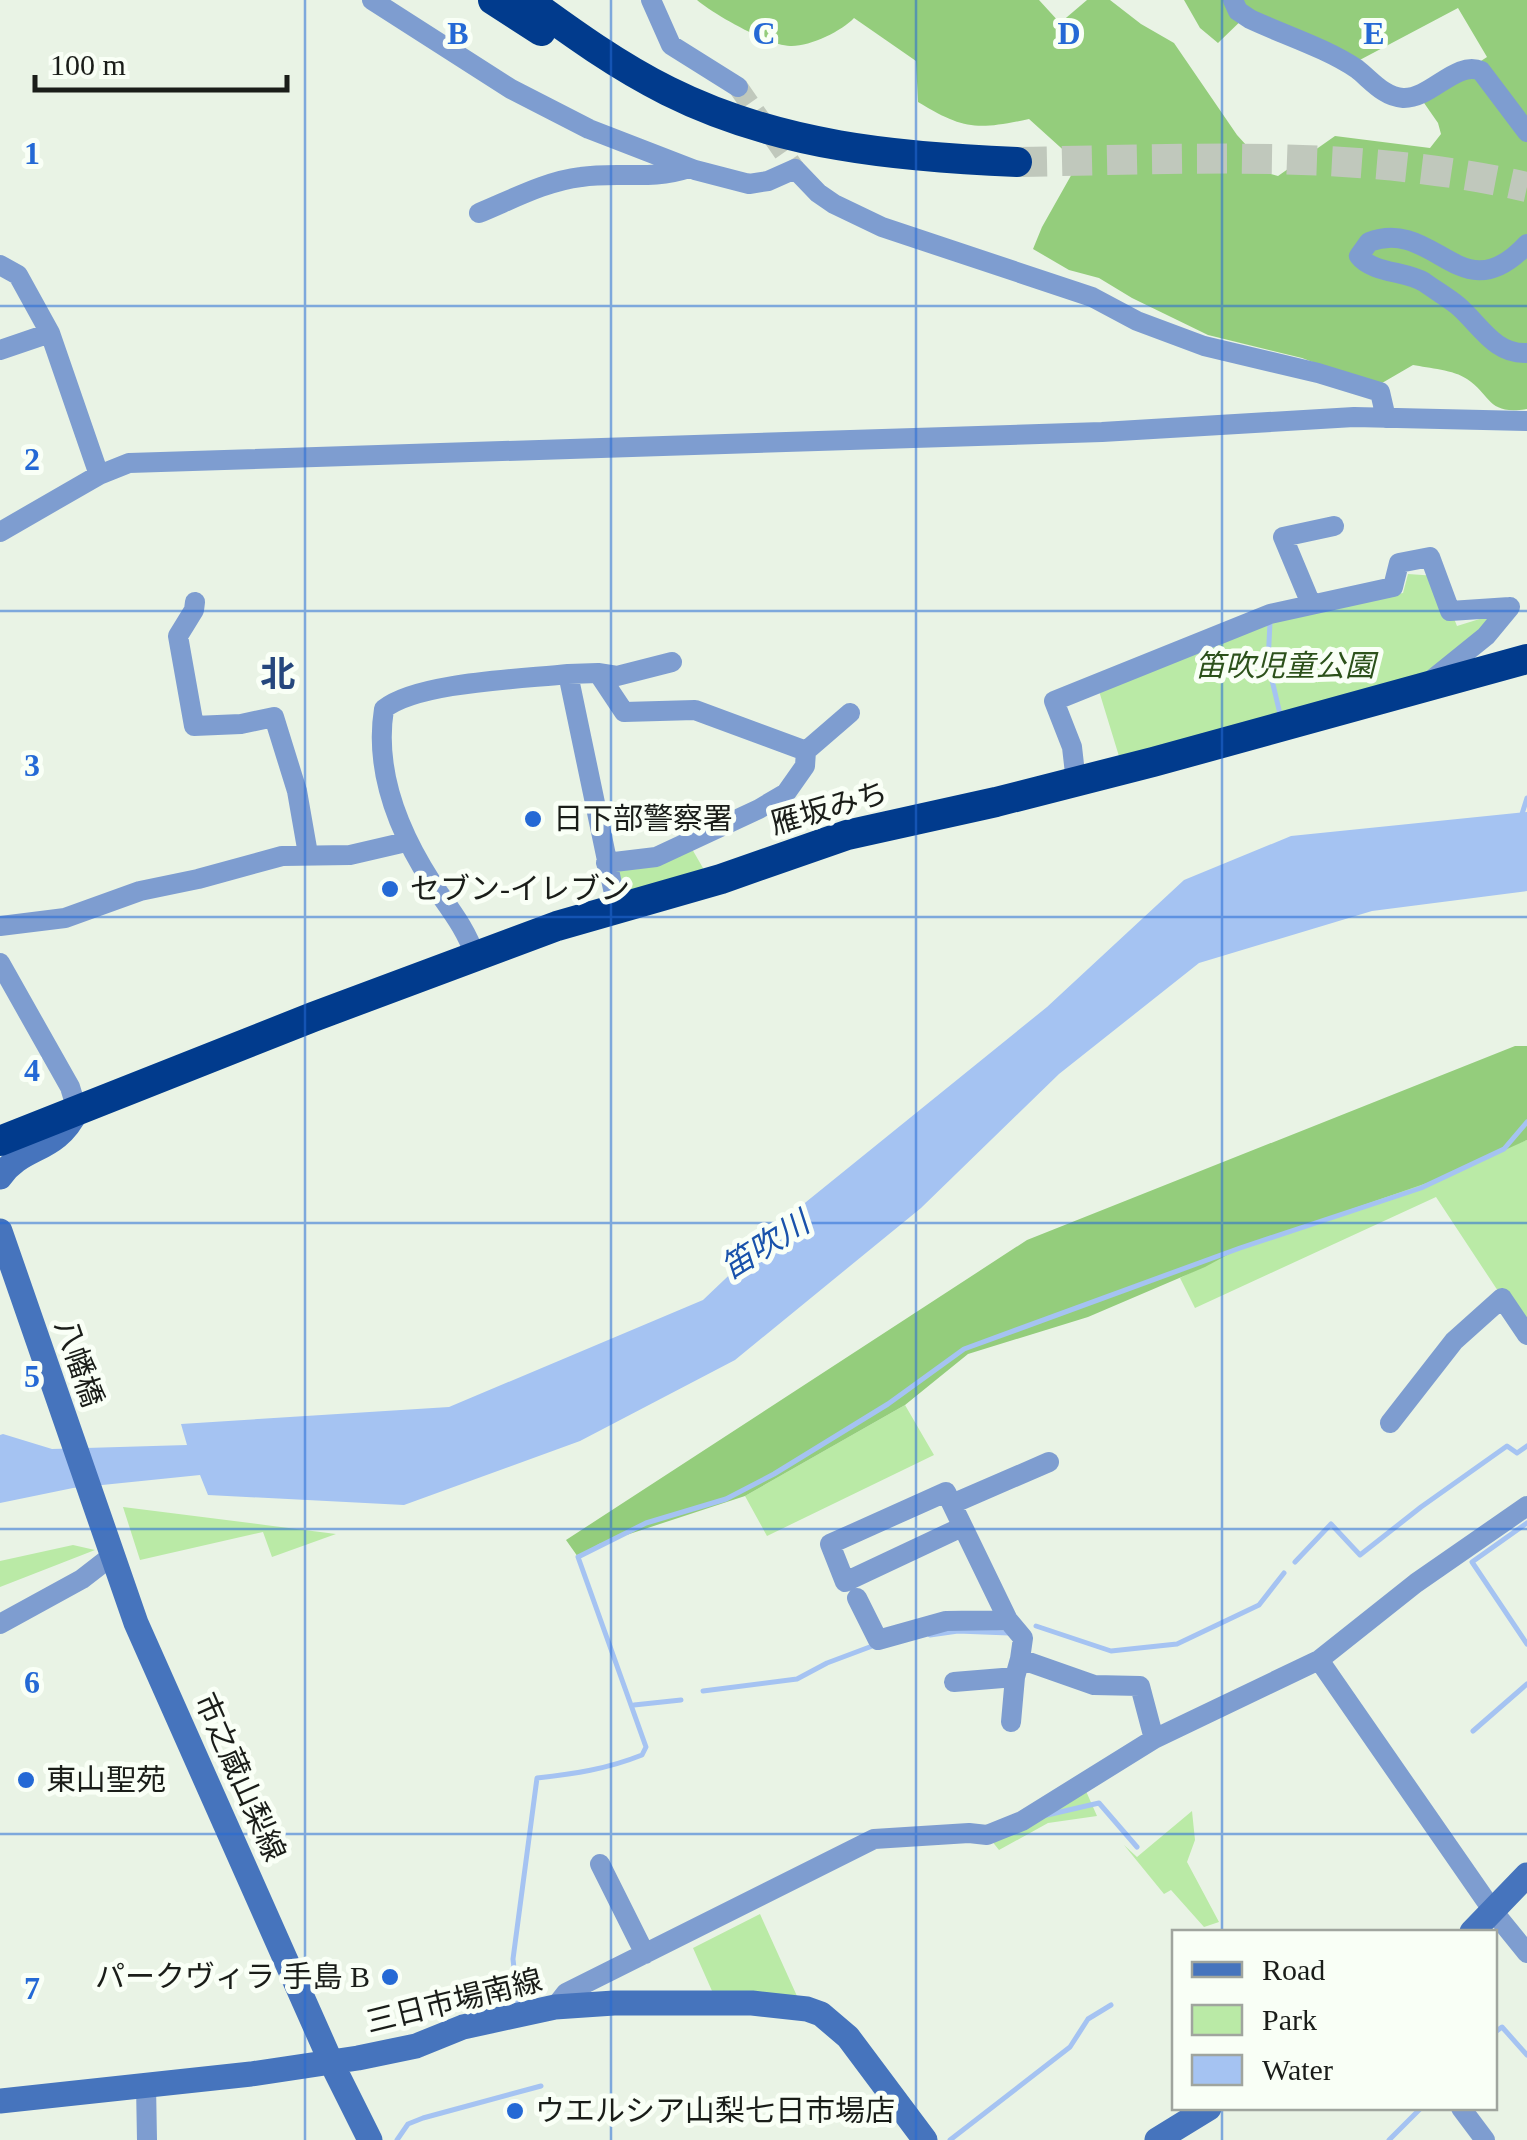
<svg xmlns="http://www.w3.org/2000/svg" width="1527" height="2140" viewBox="0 0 1527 2140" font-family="'Times New Roman','Noto Sans JP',serif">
<rect width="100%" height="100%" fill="#e9f3e5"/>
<path fill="#baeaa6" d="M1408 574 1437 576 1457 626 1499 613 1428 676 1122 766 1099 691 1270 614 1403 593Z
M688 842 707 875 618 897 609 863Z
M1527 1140V1335L1436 1197 1195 1308 1180 1278 1240 1248Z
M905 1405 934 1455 767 1536 745 1496Z
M123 1507 336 1534 272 1557 263 1532 140 1560Z
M73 1545 95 1550 0 1587V1561Z
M1082 1782 1097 1816 1048 1823 999 1850 987 1835Z
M1192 1811 1195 1840 1187 1862 1219 1922 1204 1927 1171 1890 1164 1894 1124 1845 1137 1857Z
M760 1914 801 2005 716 2000 693 1948Z"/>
<path fill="#94cd7c" d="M697 0H1039L1060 23 1087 0H1110L1141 24 1174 43 1237 135 1247 146 1244 166 1278 176 1335 136 1430 148 1441 134 1438 123 1422 100 1487 57 1458 8 1356 62 1251 11 1218 43 1200 28 1184 0H1527V409C1487 415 1492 396 1467 379 1454 370 1429 368 1413 365L1382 383 1350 376 1302 358 1208 335 1132 298 1099 278 1069 270 1033 249 1042 227 1073 172 1070 156 1029 119C977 130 964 130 918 102L916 61 854 18C842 31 809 47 790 46 770 46 713 14 697 0Z
M1515 1046H1527V1140L1444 1177 1240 1248 1205 1267 1088 1317 968 1354 905 1405 745 1496 599 1544 578 1557 566 1540 1027 1240Z"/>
<path fill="#a5c3f2" d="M1527 812V891L1372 911 1199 963 1059 1074 921 1208 735 1360 580 1441 404 1505 208 1495 200 1475 73 1488 0 1503V1435L3 1434 52 1449 187 1445 181 1424 449 1407 703 1300 806 1202 1047 1007 1184 880 1291 836Z"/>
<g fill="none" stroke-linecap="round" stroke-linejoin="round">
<path stroke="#a5c3f2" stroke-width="5" d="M1270 622 1268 663 1280 714
M1522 814 1527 798
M1527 1523 1472 1562 1527 1644
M1295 1562 1331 1524 1360 1555 1421 1507 1507 1446 1517 1453 1527 1446
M1036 1626 1111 1651 1177 1644 1259 1605 1284 1573
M930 1635 958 1631 1009 1633
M703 1691 797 1679 827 1663 875 1645
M634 1705 681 1700
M1473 1731 1527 1684
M1047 1815 1099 1803 1137 1847
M518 2005 513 1959 537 1778C574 1774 607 1769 642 1755L646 1747 578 1557 646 1523 726 1499 774 1474 888 1404 964 1349 1240 1248 1421 1188 1504 1149 1527 1122
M1494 2033 1502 2027 1527 2055
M397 2140 408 2124 423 2118 541 2086
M950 2140 1070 2047 1088 2019 1111 2005
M1389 2140 1421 2108"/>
<path stroke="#c0c8bc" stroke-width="20" stroke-dasharray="20 10" stroke-linecap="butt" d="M738 87 795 169"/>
<path stroke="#c0c8bc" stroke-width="30" stroke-dasharray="30 15" stroke-linecap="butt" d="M1017 162C1188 159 1359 149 1527 187"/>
<path stroke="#7e9dd0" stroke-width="20" d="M372 0 511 89 589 129 695 170 749 184 768 181 795 169 818 193 834 204 882 227 1092 297 1137 321 1204 346 1318 373 1380 392 1386 418
M651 0 671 45 738 87
M1233 0 1238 11 1250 19C1284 35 1326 48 1357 69 1371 80 1384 97 1403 98 1431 99 1456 60 1481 71L1527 132
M479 213C511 200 546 181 581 177 620 171 650 181 689 168
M1527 244C1461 315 1436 217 1369 242L1359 256C1372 273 1405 271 1424 282 1435 290 1447 297 1457 305 1479 323 1494 355 1527 353
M0 265 18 275 50 333 99 475
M0 350 50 333
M0 532 99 475 129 463 1102 432 1354 417 1527 421
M195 602 194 610 178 636 194 726 241 724 274 717 297 791 308 854
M1311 604 1283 537 1334 526
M598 673 617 676 672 662
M1434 682V678L1486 636 1510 607
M1076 782 1072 747 1054 701 1270 614 1393 587 1399 563 1430 557 1450 611 1510 607
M606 863 656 857 759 809 786 793 805 766 806 751 850 713
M617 908 568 674 598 673 624 712 695 710 806 751
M0 926 65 918 140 891 198 879 282 856 350 855 406 842
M475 956C466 928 448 907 432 883 399 832 374 771 384 709 417 682 523 679 568 674
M0 963 70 1087 77 1110
M1390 1423 1454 1341 1502 1298 1527 1335
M952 1504 1049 1462
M962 1527 845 1582 830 1544 946 1492 1008 1620 1023 1638 1020 1659
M857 1598 878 1640 946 1621 1008 1620
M0 1624 82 1579 113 1555
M1319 1660 1493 1911 1527 1953
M954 1682 1015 1677
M1011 1722 1015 1677 1020 1659 1094 1685 1140 1686 1154 1739
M600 1864 645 1954
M555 2007 566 1993 874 1839 969 1833 987 1835 1022 1821 1154 1739 1319 1660 1416 1583 1527 1506
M146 2085 147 2140
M1461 2108 1485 2140"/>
<path stroke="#4674bd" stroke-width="25" d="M0 1177C23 1144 56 1154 77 1110
M0 1231 136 1623 331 2062 370 2140
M1472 1932 1527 1875
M0 2101 251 2074 358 2058 416 2046 463 2027 555 2007 614 2003H752L807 2009 821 2014 848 2037 925 2140
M1157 2140 1209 2108"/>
<path stroke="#013b8d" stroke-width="30" d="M493 0 541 31
M527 0C572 33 618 66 668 91 778 146 897 157 1017 162
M0 1141 313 1017 557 926 721 879 847 835 996 802 1153 762 1527 659"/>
</g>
<path fill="none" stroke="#2469d5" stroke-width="2.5" stroke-opacity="0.55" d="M305 0V2140M611 0V2140M916 0V2140M1222 0V1932M0 306H1527M0 611H1527M0 917H1527M0 1223H1527M0 1529H1527M0 1834H1527M1222 2108V2140"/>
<g fill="#2469d5" stroke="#f9fff6" stroke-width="4">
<circle cx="533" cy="819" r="10"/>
<circle cx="390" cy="889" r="10"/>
<circle cx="26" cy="1780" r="10"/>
<circle cx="390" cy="1977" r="10"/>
<circle cx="515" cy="2111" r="10"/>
</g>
<g text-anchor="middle" stroke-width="10" stroke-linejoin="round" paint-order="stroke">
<g font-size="30" font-style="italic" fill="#2c511b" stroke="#f9fff6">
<text x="1285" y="676">笛吹児童公園</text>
</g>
<g font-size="30" fill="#1a1d19" stroke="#f9fff6">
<text transform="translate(829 808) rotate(-16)" y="10">雁坂みち</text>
<text transform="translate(79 1363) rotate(71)" y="10">八幡橋</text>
<text transform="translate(240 1777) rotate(66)" y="10">市之蔵山梨線</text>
<text transform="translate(454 2001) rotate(-14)" y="10">三日市場南線</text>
</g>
<g font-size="30" fill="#1a1d19" stroke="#f9fff6" text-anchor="start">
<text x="553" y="829">日下部警察署</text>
<text x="410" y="899">セブン-イレブン</text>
<text x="46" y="1790">東山聖苑</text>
<text x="370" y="1987" text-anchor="end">パークヴィラ 手島 B</text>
<text x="535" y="2121">ウエルシア山梨七日市場店</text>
</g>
<g font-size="32" font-style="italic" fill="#1952ab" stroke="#f9fff6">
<text transform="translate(765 1245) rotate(-32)" y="11">笛吹川</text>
</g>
<g font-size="35" font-weight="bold" fill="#25477d" stroke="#f9fff6">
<text x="278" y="686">北</text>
</g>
</g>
<g font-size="32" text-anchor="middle" font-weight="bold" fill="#2469d5" stroke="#f9fff6" stroke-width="10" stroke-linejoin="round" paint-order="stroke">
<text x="458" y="44">B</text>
<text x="764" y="44">C</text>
<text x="1069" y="44">D</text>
<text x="1374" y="44">E</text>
<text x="32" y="164">1</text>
<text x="32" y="470">2</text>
<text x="32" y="776">3</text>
<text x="32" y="1081">4</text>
<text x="32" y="1387">5</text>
<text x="32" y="1693">6</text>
<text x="32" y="1999">7</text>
</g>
<rect x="1172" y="1930" width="325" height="180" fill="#f9fff6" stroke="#a0a59e" stroke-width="2.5"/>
<rect x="1192" y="1962" width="50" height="15" fill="#4674bd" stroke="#a0a59e" stroke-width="2.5"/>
<text x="1262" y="1980" font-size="30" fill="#1a1d19">Road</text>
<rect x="1192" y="2005" width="50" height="30" fill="#baeaa6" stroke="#a0a59e" stroke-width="2.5"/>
<text x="1262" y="2030" font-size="30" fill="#1a1d19">Park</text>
<rect x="1192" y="2055" width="50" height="30" fill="#a5c3f2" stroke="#a0a59e" stroke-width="2.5"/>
<text x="1262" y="2080" font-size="30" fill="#1a1d19">Water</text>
<path d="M35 75v15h252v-15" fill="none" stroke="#1a1d19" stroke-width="5"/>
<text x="50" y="75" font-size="30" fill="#1a1d19" stroke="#f9fff6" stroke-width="8" paint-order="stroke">100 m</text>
</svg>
